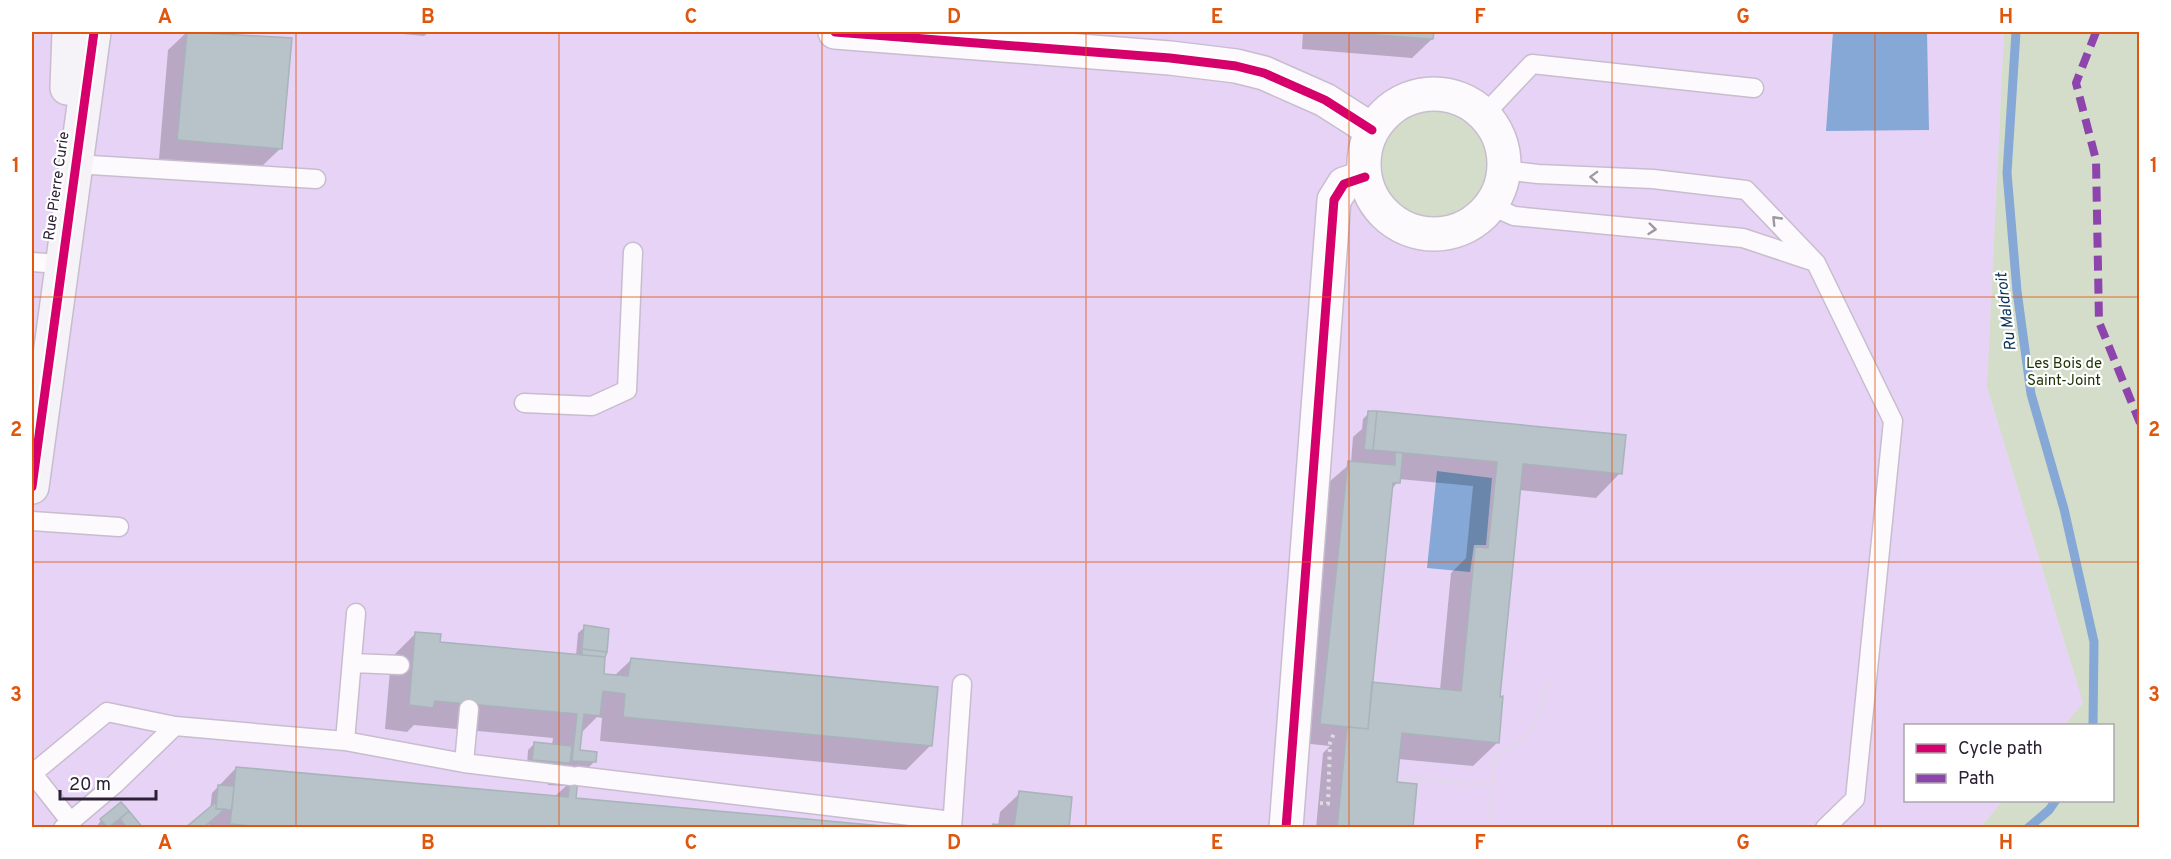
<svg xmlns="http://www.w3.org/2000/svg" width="2171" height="859" viewBox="0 0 2171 859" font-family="Overpass,sans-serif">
<rect width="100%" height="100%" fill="#ebe0f2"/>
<path fill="#e7d3f5" d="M32 32H2004L1987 387 2083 703 2064 725 1906 726V800L2003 801 1980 827H32Z"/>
<path fill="#d3ddc9" d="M2004 32H2139V827H1980L2003 801 2112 800V726L2064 725 2083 703 1987 387Z
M1381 165a54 54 0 1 1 108 0a54 54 0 1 1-108 0Z"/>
<path fill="#86a8d6" d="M1833 32H1927L1929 130 1826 131Z
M1437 471 1492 478 1486 545H1474L1470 572 1427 568Z"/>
<path fill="#0003" fill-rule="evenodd" d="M187 32 290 39 281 148 261 167 159 159 168 50Z
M382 32H429L424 36Z
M1303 32H1432V39L1412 58 1302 49Z
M1369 413 1620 473 1596 498 1519 490 1498 698V742L1473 766 1398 759 1396 783 1411 828H1316L1323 753 1330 746 1301 743 1329 482 1351 463 1353 437 1362 429 1363 419ZM1399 479 1473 486 1466 558 1451 573 1440 690 1371 683 1391 491Z
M585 627 603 675 614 676 631 660 931 745 906 770 600 741 602 718 597 717 580 734 579 752 594 762 576 780 574 799 888 828H208L212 793 236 768 554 797 566 786 548 785 550 768 527 766 528 750 535 743 552 745 553 738 414 725 407 732 385 729 391 658 415 634 439 644 576 656 578 633Z
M1020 793 1068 828H992L998 826 1000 812Z
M121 804 141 828H96L101 820Z"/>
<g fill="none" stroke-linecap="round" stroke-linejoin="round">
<path stroke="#86a8d6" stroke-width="9" d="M2016 32 2007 173 2017 291 2031 394 2064 509 2094 642 2093 726
M2028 828 2049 810 2056 800"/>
</g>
<path fill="#b7c2c9" stroke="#a8b3ba" stroke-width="1.5" d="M187 32 292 38 282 149 177 140Z
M1333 32H1434L1433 39Z
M1368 411H1377L1373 450H1364Z
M1377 411 1626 435 1622 474 1523 464 1500 697 1503 696 1499 743 1402 733 1397 782 1417 784 1413 828H1337L1347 727 1368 729 1372 682 1461 691 1475 547 1488 548 1497 462 1373 450Z
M1395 452 1403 453 1400 483H1393L1368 729 1320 724 1348 461 1395 465Z
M584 625 609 629 607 652 582 649Z
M415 632 441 634 440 642 605 657 604 674 628 676 631 658 938 687 932 746 623 717 625 694 603 691 600 716 584 714 580 750 597 752 596 762 572 761 577 714 435 701 433 708 409 705Z
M582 649 607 652 605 657 582 655Z
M534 742 572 746 570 763 532 760Z
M236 767 568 797 570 779 578 780 576 798 905 828H270L230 824Z
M218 785 234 786 232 810 216 809Z
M1019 791 1072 797 1069 828H993V824L1014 826Z
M121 802 129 811 108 828 100 819Z
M216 802V809H225L203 828H185Z
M129 811 143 828H127L120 819Z"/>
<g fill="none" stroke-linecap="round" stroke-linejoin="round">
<g stroke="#c8bdcf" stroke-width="21">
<path id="lane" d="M1484 115 1532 64 1754 88
M75 164 316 179
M1504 170 1538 174 1653 179 1746 190 1816 263 1893 421 1855 799 1825 828
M1491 206 1514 216 1743 238 1812 261
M32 262 60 264
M524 403 592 406 627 390 633 252
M32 521 119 527
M353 663 400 665
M345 741 356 613
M464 763 469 709
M32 774 107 712 175 726
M33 774 70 821
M578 776 952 821
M63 828 115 784 175 726 345 741 464 763 571 776
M952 828 962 684"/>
</g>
<g stroke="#c8bdcf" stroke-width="36">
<path id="street" d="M835 32 1170 58 1236 66 1264 73 1325 100 1372 130
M1364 164a70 70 0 1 1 140 0a70 70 0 1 1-140 0Z
M1286 828 1334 200 1344 184 1365 177"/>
</g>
<g stroke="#c8bdcf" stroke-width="36">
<path id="secondary" d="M67 88 69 32
M32 487 94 32"/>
</g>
<path stroke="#dedbe0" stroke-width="4" stroke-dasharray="3 4.5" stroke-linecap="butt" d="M1403 778 1493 785
M1320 803 1328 804 1330 743 1334 733
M1489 828 1495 756C1536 736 1538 723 1547 681"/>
<use href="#lane" stroke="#fcfafd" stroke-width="18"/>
<use href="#street" stroke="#fcfafd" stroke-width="33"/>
<use href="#secondary" stroke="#f5f3f7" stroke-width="33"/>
<path stroke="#8e44ad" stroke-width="8" stroke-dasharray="15 8" stroke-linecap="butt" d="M2096 32 2076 83 2096 160 2099 322 2140 423"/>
<g stroke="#fff" stroke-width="13">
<path id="cycleway" d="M835 32 1170 58 1236 66 1264 73 1325 100 1372 130
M32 487 94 32
M1286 828 1334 200 1344 184 1365 177"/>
</g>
<use href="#cycleway" stroke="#d6006c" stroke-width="9"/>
</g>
<defs><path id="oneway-chevron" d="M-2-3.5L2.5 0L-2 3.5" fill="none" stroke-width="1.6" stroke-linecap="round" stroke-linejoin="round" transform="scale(1.5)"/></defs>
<g stroke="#9e98a3">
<use href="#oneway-chevron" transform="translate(1594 177) rotate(-178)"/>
<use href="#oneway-chevron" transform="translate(1776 220) rotate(-134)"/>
<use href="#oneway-chevron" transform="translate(1652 229) rotate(6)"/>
</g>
<path fill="none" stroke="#df560e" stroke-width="1.5" stroke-opacity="0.55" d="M296 32V828M559 32V828M822 32V828M1086 32V828M1349 32V828M1612 32V828M1875 32V828M32 297H2140M32 562H2140"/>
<g text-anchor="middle" stroke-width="4.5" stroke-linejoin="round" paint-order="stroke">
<g font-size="15" fill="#2c2034" stroke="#fff">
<text transform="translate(56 186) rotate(-82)" y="5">Rue Pierre Curie</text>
</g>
<g font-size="15" fill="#1b3200" stroke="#fff">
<text x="2064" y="368">Les Bois de<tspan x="2064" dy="17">Saint-Joint</tspan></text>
</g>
<g font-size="16" font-style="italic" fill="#073056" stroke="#fff">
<text transform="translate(2005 312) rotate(-97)" y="6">Ru Maldroit</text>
</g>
</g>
<rect width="2171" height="859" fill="none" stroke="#ffffff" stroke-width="66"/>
<rect x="1904" y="724" width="210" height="78" fill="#ffffff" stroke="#aba6ae" stroke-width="1.5"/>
<rect x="1916" y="744" width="30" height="9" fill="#d6006c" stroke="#aba6ae" stroke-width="1.5"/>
<text x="1958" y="754" font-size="18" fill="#2c2034">Cycle path</text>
<rect x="1916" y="774" width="30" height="9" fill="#8e44ad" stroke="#aba6ae" stroke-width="1.5"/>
<text x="1958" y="784" font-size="18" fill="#2c2034">Path</text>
<path d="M60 790v9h96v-9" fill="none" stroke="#2c2034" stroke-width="3"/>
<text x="69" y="790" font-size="18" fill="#2c2034" stroke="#ffffff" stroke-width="4.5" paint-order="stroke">20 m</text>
<rect x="33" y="33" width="2105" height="793" fill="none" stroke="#df560e" stroke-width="2"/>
<g font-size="20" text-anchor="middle" font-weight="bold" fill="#df560e">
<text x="165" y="23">A</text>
<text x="428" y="23">B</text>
<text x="691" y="23">C</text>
<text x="954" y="23">D</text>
<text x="1217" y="23">E</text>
<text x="1480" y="23">F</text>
<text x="1743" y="23">G</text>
<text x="2006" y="23">H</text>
<text x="16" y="172">1</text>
<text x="2154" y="172">1</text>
<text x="16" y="436">2</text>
<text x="2154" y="436">2</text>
<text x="16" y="701">3</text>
<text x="2154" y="701">3</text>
<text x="165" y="849">A</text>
<text x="428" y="849">B</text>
<text x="691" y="849">C</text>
<text x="954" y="849">D</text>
<text x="1217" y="849">E</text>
<text x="1480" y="849">F</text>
<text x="1743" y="849">G</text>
<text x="2006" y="849">H</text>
</g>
</svg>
